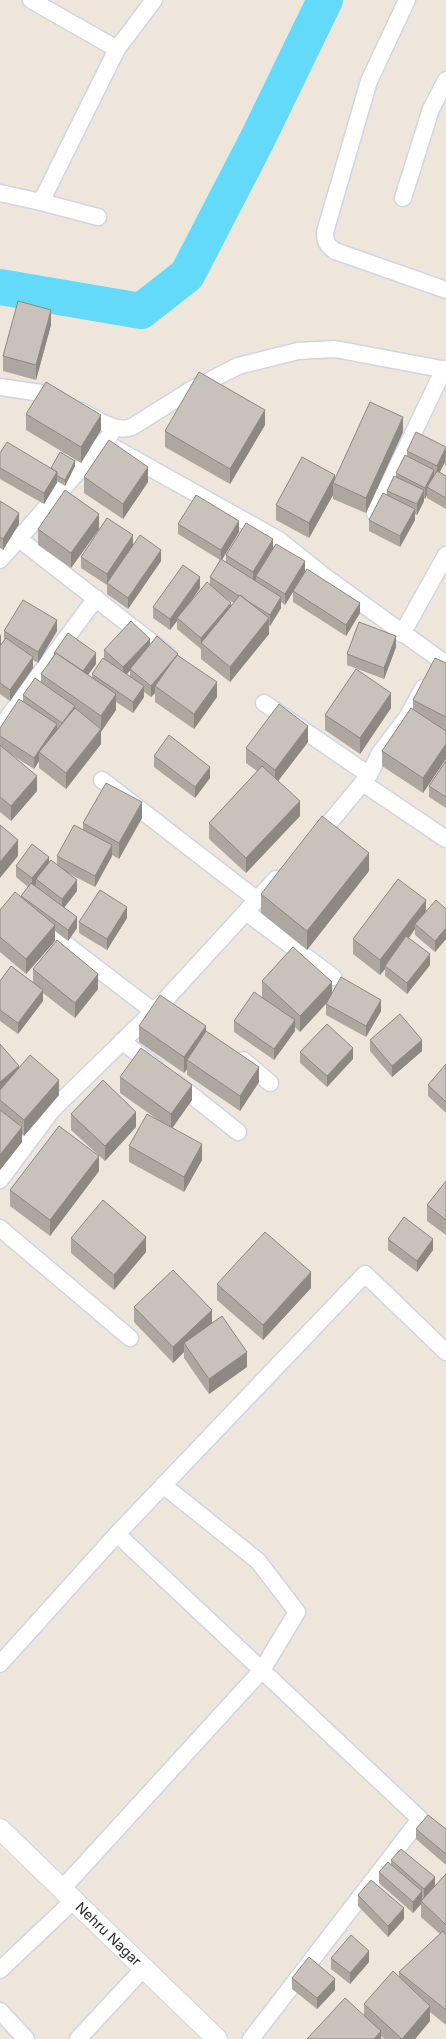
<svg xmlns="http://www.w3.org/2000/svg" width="446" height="2039" viewBox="0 0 446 2039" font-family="Inter,sans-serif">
<rect width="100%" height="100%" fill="#eee5db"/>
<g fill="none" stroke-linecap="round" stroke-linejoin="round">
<path stroke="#63dafa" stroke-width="36" d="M0 287 141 311 187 275 257 140 325 0"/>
<g stroke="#d0d5e5" stroke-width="19">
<path id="minor" d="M31 0 117 49
M407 0 369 81 325 232C325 242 327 245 335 251L446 290
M0 193 41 202 117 49 154 0
M403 198 431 109 446 80
M41 202 98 217
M0 387 48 394 59 400
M81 411C98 419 114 433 132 427L189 391 238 366 298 351 335 349 446 370
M104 442 279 540 324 576 446 664
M375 513 444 369
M19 539 168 655
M0 560 111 434
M402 634 446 555
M264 703 369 775
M0 728 96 598
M102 780 256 899
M363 783 446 839
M316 839 369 775 380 753 408 716 423 688
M246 912 333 977
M38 923 153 1011
M122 1041 155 1067
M243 1060 270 1083
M175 1082 238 1132
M0 1180 53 1109 166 999 276 879
M0 1228 130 1338
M117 1534 420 1819 251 2039
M0 1664 117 1534 365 1274 446 1352
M62 1889 262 1670 297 1612 258 1561 163 1485
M0 1970 74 1900
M0 2011 26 2039
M78 2039 144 1968"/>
</g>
<g stroke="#d0d5e5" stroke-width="22">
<g id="tertiary">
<path id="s1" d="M0 1829 217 2039"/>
</g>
</g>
<use href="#minor" stroke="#fff" stroke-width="16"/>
<use href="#tertiary" stroke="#fff" stroke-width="20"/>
</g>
<path fill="#ada7a0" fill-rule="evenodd" d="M51 325 36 380 3 371V356Z
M26 414 101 430 81 463 26 430Z
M265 425 230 484 165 447V431Z
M403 432 366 513 333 499V495L309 538 276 520V505L335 479Z
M446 447V466H445V462L440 472 446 476V509L427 498V495L425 499 424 498V501L417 515 415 514V520L400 547 369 531V520L387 495V491L396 476V473L407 456V451Z
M0 453 51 468 75 466 65 486 57 481 44 504 0 479Z
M84 477 148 482 123 519 84 493Z
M0 501 19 524 3 550 0 548Z
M178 524 239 532 222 560 226 562V555L273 548 360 613 346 636 293 602V592L285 605 281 602V608L270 626 269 625V634L230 682 201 659V649L177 629V621L170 630 153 618V607L200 588 191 601 210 585V577L220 560 178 534ZM226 599 234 603 231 606Z
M38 529H99L71 568 38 545Z
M133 546 161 561 128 609 107 594V585L81 568V557Z
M4 631H57L38 663 33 660V668L10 701 0 694V634L1 645 4 640Z
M150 645 178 655 217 697 194 729 155 702V693L151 697 144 692V697L133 713 116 702V710L101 731V744L66 789 39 768V761L34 769 12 755 37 791 11 821 0 812V728L23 701V695L41 682V674L54 655V653L96 664 88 675 92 678V674L104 659V650ZM130 670V676L127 674Z
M396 647 384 679 347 665V654Z
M446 663V759L423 793 382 766V751L413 709V700Z
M391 708 360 754 325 730V715Z
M308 742 278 781 300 816 246 873 209 839V823L257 771 246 763V748Z
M154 756 210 778 195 798 154 767Z
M446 761V808L429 797V786Z
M142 818 119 859 112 855V856L95 887 66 872 77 891 64 908 77 928 68 941 55 931V941L26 974 0 952V910L21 897 28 887 16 877V866L49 863 57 865V856L83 830V823Z
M369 871 307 950 261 913V894Z
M446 909V939L435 952 415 935V929L409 938 430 965 407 994 385 976V969L380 975 353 954V939L426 912Z
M127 918 107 950 79 933V922Z
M33 969 98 989 75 1018 43 993V1001L18 1034 0 1021V981L33 983Z
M262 981 332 993 381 1011 366 1037 326 1015V1004L300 1032 295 1027V1031L274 1060 234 1032V1021L262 997Z
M139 1026 206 1032 259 1082 240 1111 187 1075V1069L184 1073 139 1042Z
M370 1040 422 1051 392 1077 370 1051Z
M0 1044 19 1068 59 1095 24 1136 22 1134V1142L0 1170Z
M300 1052 353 1059 327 1087 300 1063Z
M446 1064V1113L428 1096V1085Z
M120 1077 192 1100 172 1128 202 1160 184 1192 129 1162V1146L157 1119 120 1093Z
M71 1114 136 1127 105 1161 71 1130Z
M99 1171 50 1236 10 1206V1190Z
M446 1181V1235L427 1221V1205Z
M71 1238 146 1252 114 1290 71 1253Z
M388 1239 433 1250 417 1272 388 1250Z
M217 1284 311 1288 263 1340 217 1300Z
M134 1307 212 1323 247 1367 209 1394 184 1358V1352L173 1363 134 1322Z
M416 1829H446V1865L416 1839Z
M391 1860 435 1886 446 1874V2025L430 2012V2021L415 2039H385L381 2036V2038L385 2039H307L364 2015V2004L399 1977V1972L440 1934 421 1917V1904L413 1913 379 1883V1872L391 1864Z
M358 1895 404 1919 388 1937 358 1906Z
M331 1958 369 1962 350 1984 331 1969Z
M292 1978 335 1990 317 2009 292 1989Z"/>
<path fill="#8d8882" d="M51 310V325L36 380V365Z
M265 410V425L230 484V469Z
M101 415V430L81 463V447Z
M403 417V432L366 513V498Z
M446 449 445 462 437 477V466Z
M75 461V466L65 486V480Z
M148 467V482L123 519V504Z
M434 470V481L427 487V495L425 499V488Z
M57 472V483L44 504V493Z
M335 475V484L333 483V495L309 538V523Z
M424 490V501L417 515V504Z
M415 509V520L400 547V536Z
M19 513V524L3 550V539Z
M99 514V529L71 568V553Z
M239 521V532L221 561V550Z
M133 535V546L107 583V574Z
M273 539V550L256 576V579L253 583V572Z
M161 550V561L128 609V598Z
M305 561V572L285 605V594Z
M200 577V588L178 619 177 618V621L170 630V619Z
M281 597V608L270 626V615Z
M231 603V614L201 643V649V638Z
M360 603V613L346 636V625Z
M269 618V634L230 682V667Z
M57 620V631L38 663V652Z
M1 634V645L0 647V636Z
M396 636V647L384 679V668Z
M150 639V650L123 678V667Z
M96 653V664L82 683V672Z
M178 654V664L155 686V693L151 697V686Z
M33 657V668L10 701V690Z
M217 682V697L194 729V714Z
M144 686V697L133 713V702Z
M391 693V708L360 754V738Z
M116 694V710L101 732V716Z
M75 706V717L62 723Z
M57 724V735L39 752V761L34 769V758Z
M308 726V742L275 785V770Z
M101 729V744L66 789V773Z
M446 744V759L423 793V778Z
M210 767V778L195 798V787Z
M37 776V791L11 821V806Z
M300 801V816L246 873V858Z
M142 802V818L119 859V843Z
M18 840V856L0 878V862Z
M112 845V856L95 887V876Z
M369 853V871L307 950V931Z
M49 857V868L36 879V884L32 889V878Z
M77 880V891L62 910V899Z
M426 900V916L415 924V929L387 967 385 966V969L380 975V960Z
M127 907V918L107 950V939Z
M77 917V928L68 941V930Z
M55 925V941L26 974V959Z
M446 928V939L435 952V941Z
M430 954V965L407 994V983Z
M98 974V989L75 1018V1003Z
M332 982V997L300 1032V1016Z
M43 990V1001L18 1034V1023Z
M381 1000V1011L366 1037V1026Z
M295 1020V1031L274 1060V1049Z
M206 1026V1041L187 1060V1069L184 1073V1057Z
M422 1040V1051L392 1077V1066Z
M353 1048V1059L327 1087V1076Z
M19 1066V1076L0 1093V1082Z
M259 1067V1082L240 1111V1096Z
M59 1080V1095L24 1136V1120Z
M192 1085V1100L171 1130V1114Z
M136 1112V1127L105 1161V1146Z
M22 1127V1142L0 1170V1155Z
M202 1144V1160L184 1192V1177Z
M99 1156V1171L50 1236V1220Z
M146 1237V1252L114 1290V1275Z
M433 1239V1250L417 1272V1261Z
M311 1272V1288L263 1340V1325Z
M212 1310V1326L184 1343V1352L173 1363V1347Z
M247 1352V1367L209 1394V1379Z
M435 1877V1888L424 1900V1889Z
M422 1891V1902L421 1901V1904L413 1913V1902Z
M404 1908V1919L388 1937V1926Z
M369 1951V1962L350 1984V1973Z
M335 1979V1990L317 2009V1998Z
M430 2006V2021L415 2039H402Z
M381 2031V2039H374Z"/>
<path fill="#c9c2ba" stroke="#8d8882" d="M18 301 51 310 36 365 3 356Z
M199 372 265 410 230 469 165 431Z
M46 382 101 415 81 447 26 414Z
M370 402 403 417 366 498 333 483Z
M416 432 446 447 437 466 407 451Z
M109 440 148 467 123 504 84 477Z
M7 442 57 472 44 493 0 468V453Z
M60 452 75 461 65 480 57 476V472L51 468Z
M405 455 434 470 425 488 396 473Z
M302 457 335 475 309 523 276 505Z
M437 471 446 476V498L427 487Z
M394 476 424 490 417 504 387 491Z
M65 490 99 514 71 553 38 529Z
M383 493 415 509 400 536 369 520Z
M196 495 239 521 221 550 178 524Z
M0 501 19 513 3 539 0 537Z
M107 518 133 535 107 574 81 557Z
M246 523 273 539 253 572 226 555Z
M140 535 161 550 128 598 107 583Z
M276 544 305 561 285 594 256 576Z
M221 559 281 597 270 615 246 600 240 595 239 596 210 577Z
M183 565 200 577 170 619 153 607Z
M307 569 360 603 346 625 293 591Z
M207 582 231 603 201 638 177 618Z
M240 595 269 618 230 667 201 643Z
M23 600 57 620 38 652 4 631Z
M131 621 150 639 123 667 104 650Z
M359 622 396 636 384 668 347 654Z
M68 633 96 653 83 671 56 653H54Z
M157 636 178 654 151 686 130 669Z
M6 638 33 657 10 690 0 683V646Z
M56 653 116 694 101 716 41 674Z
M177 655 217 682 194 714 155 686Z
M103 658 144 686 133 702 92 674Z
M435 658 446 663V717L413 700Z
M356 669 391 693 360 738 325 715Z
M35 678 75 706 62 723 23 695Z
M19 699 57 724 34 758 0 736V728Z
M279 704 308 726 275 770 246 748Z
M75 708 101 729 66 773 39 752Z
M411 708 446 731V744L423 778 382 751Z
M169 735 210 767 195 787 154 756Z
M0 745 37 776 11 806 0 797Z
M446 761V797L429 786Z
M262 766 300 801 246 858 209 823Z
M106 783 142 802 119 843 83 823Z
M322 816 369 853 307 931 261 894Z
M0 825 18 840 0 862Z
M74 825 112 845 95 876 57 856Z
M32 844 49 857 32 878 16 866Z
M51 860 77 880 62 899 36 879Z
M398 879 426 900 380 960 353 939Z
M31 883 77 917 68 930 21 896Z
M100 890 127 907 107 939 79 922Z
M15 892 55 925 26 959 0 937V910Z
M436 900 446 909V928L435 941 415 924Z
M406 936 430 954 407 983 385 966Z
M57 940 98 974 75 1003 33 969Z
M293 947 332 982 300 1016 262 981Z
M11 966 43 990 18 1023 0 1010V981Z
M341 977 381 1000 366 1026 326 1004Z
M254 992 295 1020 274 1049 234 1021Z
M160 995 206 1026 184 1057 139 1026Z
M400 1014 422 1040 392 1066 370 1040Z
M327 1024 353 1048 327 1076 300 1052Z
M206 1031 259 1067 240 1096 187 1060Z
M0 1044 19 1066 0 1082Z
M141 1048 192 1085 171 1114 120 1077Z
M30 1055 59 1080 24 1120 0 1100V1090Z
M446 1064V1102L428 1085Z
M103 1080 136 1112 105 1146 71 1114Z
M0 1110 22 1127 0 1155Z
M147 1114 202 1144 184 1177 129 1146Z
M59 1126 99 1156 50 1220 10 1190Z
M446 1181V1220L427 1205Z
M103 1200 146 1237 114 1275 71 1238Z
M404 1217 433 1239 417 1261 388 1239Z
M265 1232 311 1272 263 1325 217 1284Z
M173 1270 212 1310 173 1347 134 1307Z
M222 1316 247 1352 209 1379 184 1343Z
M428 1815 446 1829V1854L416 1829Z
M401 1849 435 1877 424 1889 391 1860Z
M388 1862 422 1891 413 1902 379 1872Z
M446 1874V1925L421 1901Z
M371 1880 404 1908 388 1926 358 1895Z
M443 1931 446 1935V2010L399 1972Z
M351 1935 369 1951 350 1973 331 1958Z
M309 1957 335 1979 317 1998 292 1978Z
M393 1971 430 2006 402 2039 364 2004Z
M345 1998 381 2031 374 2039H307Z"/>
<g text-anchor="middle" stroke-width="4" stroke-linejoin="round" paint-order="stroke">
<g font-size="14" fill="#2a2a2a" stroke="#fff">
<text dy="5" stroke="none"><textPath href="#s1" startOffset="151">Nehru Nagar</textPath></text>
</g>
</g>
</svg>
